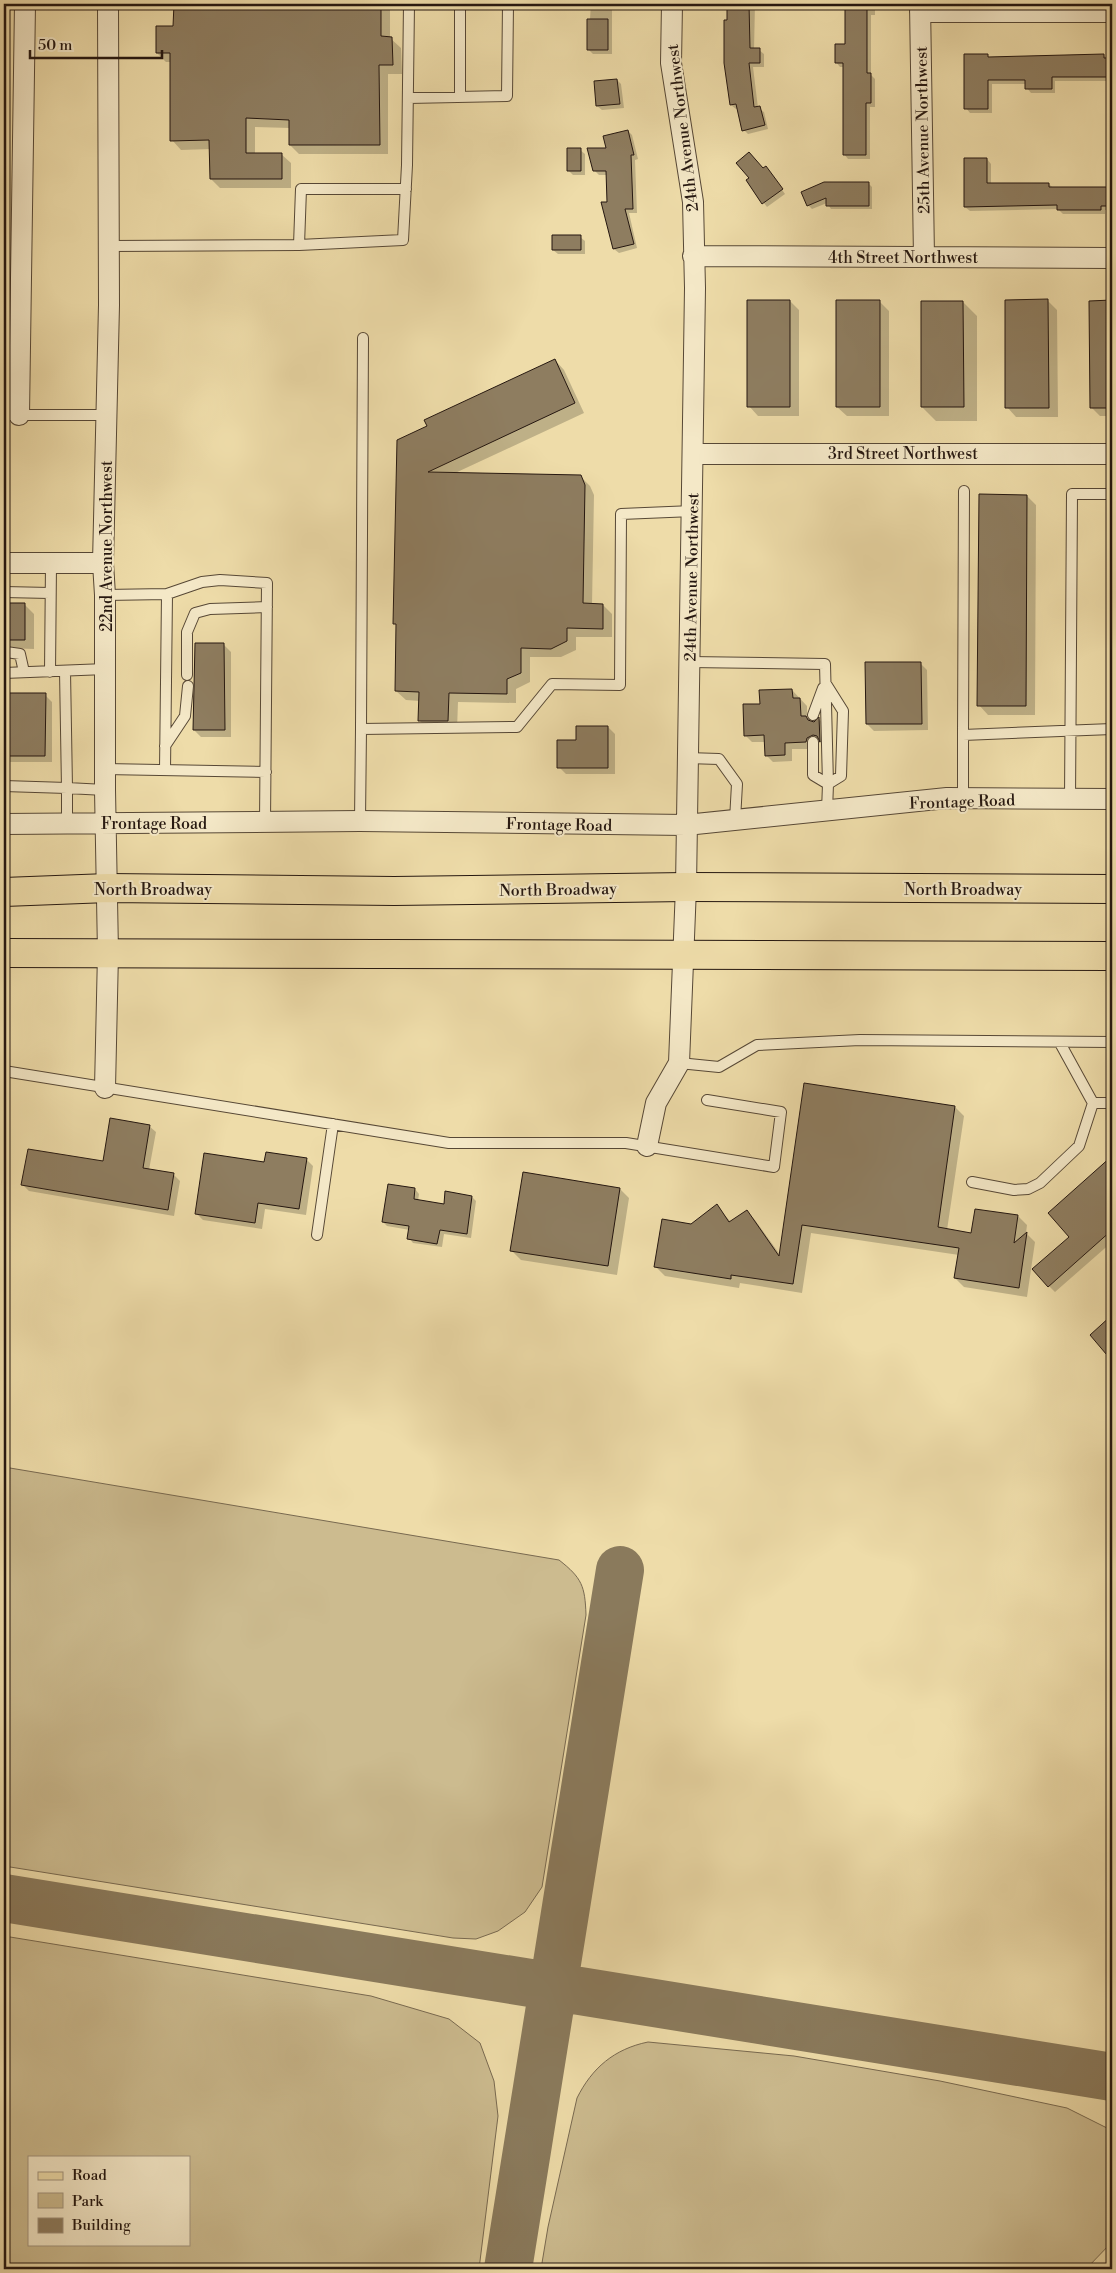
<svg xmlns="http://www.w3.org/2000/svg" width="1116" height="2273" viewBox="0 0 1116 2273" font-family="'Libre Bodoni',serif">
<rect width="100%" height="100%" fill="#eedca9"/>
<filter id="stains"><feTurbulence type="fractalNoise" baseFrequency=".004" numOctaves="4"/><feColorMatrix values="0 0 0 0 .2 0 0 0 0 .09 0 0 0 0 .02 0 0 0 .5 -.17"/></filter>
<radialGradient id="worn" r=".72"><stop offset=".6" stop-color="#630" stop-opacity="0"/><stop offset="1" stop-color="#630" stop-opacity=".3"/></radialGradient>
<path fill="#ccbb8f" stroke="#786950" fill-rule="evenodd" d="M4 1467 559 1560C582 1578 585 1586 586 1615L542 1887 525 1912 498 1931 476 1939 453 1938 4 1866Z
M4 1936 371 1996 449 2019 480 2043 494 2081 498 2116 479 2269H4ZM29 2157H189V2244H29Z
M648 2042 794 2056 940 2081 1067 2108 1107 2128 1112 2133V2242L1086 2269H541L548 2227 577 2098C592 2068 614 2049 648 2042Z"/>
<path fill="#0003" d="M175 4H390V38L401 48 402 74H388V154H299L290 145V128L255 127V154H281L291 163V188H220L211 179V149L181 150 172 140 171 62H166L157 53 174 28Z
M591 4H612V54H593L588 49Z
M728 4H755L754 50H759L764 54V67H753L758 108 764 112 768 129 748 134 744 130 738 109H736L731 105Z
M846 4H875V15H871V75L875 79V107H870V159H848L844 154V67H840L836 62 846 45Z
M987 55 990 58 1104 55 1108 60H1112V81H1055V93H1031L1027 88V84H992V113H970L966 108Z
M617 80 621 84 624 108 602 110 597 106Z
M628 131 632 135 638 159 635 160 637 213H629L637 248 619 253 614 249 607 175H599L594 170Z
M580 150 585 154V175H573L568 170Z
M987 159 991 164V184H1049L1053 188H1112V184V210H1105V214H1063L1058 209 970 211 965 207Z
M763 169 769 171 785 194 767 207 747 181Z
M868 183 872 187V209H831L827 203 812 209 808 205 803 192Z
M580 237 585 241V254H558L553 250Z
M790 301 799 310V416H758L749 406Z
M879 301 889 311V416H847L837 407Z
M1048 301 1057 310 1058 417H1016L1007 407Z
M963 302 977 316V421H936L922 407Z
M1091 302H1112V416H1100L1091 407Z
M555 360 564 370 584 413 453 474 580 476 590 486 594 495 592 605H603L612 614V637H576V650L561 657H530V682L516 689V703L458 702 457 730H429L420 721V701L406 700 396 691 398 626 395 623 428 427Z
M1027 496 1036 505 1035 715H988L979 705Z
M4 604H24L34 614V649L4 648Z
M224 645 231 652V737H201L194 730Z
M920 663 927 670 928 730 874 731 867 724Z
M792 690 807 706V718L814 723 819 719 826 726 822 742 814 745 813 749H792V761L773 762 766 755V742H752L745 735 761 705Z
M4 694 45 695 52 702V762H4Z
M608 727 615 734V774H566L559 767 577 741Z
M806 1085 955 1107 964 1116 947 1230 972 1235 1018 1216 1027 1225 1026 1233 1035 1242 1027 1297 964 1287 955 1278 959 1255 811 1233 802 1293 740 1283 739 1288 665 1276 656 1267 692 1225 716 1206 731 1222 746 1211 755 1220 781 1256Z
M149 1126 156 1132 149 1170 174 1175 180 1181 174 1216 29 1191 23 1185 104 1163Z
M1112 1158V1242L1055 1292 1049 1286 1070 1237 1049 1214Z
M306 1159 313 1166 306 1215 265 1209 262 1229 203 1220 196 1213 265 1164Z
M415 1189 419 1194 418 1201 445 1205 472 1197 476 1201 471 1238 444 1234 442 1247 413 1243 409 1238 410 1230 387 1226 383 1222Z
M620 1189 629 1198 617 1275 521 1260 512 1251Z"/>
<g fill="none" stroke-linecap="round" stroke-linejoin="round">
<path stroke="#8a7a5c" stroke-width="48" d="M4 1898 1112 2077
M508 2269 620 1570"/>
</g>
<path fill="#8e7d60" stroke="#251710" d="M174 4H381V36L392 37 393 65H379L380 145H289V120L246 118V153H282V179H210L209 140 170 141V53H156V26H173Z
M727 4H749L750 48H760V63H749L754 107 760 106 765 125 742 131 736 104 730 105 724 63V20H727Z
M845 4H867V73H871V103H866V155H843V63H835V44H845Z
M587 19H608V50H587Z
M964 54H988V57L1104 54V58H1112V77H1052V89H1025V80H988V109H964Z
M617 79 620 104 596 106 594 81Z
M628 130 634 155H631L633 209H625L634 244 613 249 601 202H607L606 171H593L587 148H606L603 136Z
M567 148H581V171H567Z
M749 152 763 168 766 166 783 189 762 204 746 180 749 178 736 163Z
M964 158H987V183H1049V187H1112V206H1101V210H1057V205L964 207Z
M824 182H869V206H826V198L807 206 801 192Z
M552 235H581V250H552Z
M1048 299 1049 408H1005V300Z
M747 300H790V407H747Z
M836 300H880V407H836Z
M1112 300V408H1090L1089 301Z
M921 301H963L964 407H921Z
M555 359 575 403 428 472 581 475 585 485 583 603 603 604V629L567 628V641L551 649 521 648V673L507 679V694L449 693 448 721H418L419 692 395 691 396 624H393L397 440 427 426 424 420Z
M979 494 1027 495 1026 706H977Z
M4 603H25V640H4Z
M195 643H224L225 730H193Z
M865 662H921L922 724H866Z
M792 689 793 698H800L801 716H806L808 720 814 722 819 717 820 742 817 736 813 735 807 738 806 742 785 743V755L765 756 764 735 744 736 743 704H760L759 690Z
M4 693H46L45 756H4Z
M576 726H608V768H557V740H576Z
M804 1083 955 1106 938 1227 971 1233 975 1209 1018 1215 1014 1243 1027 1232 1019 1288 954 1278 959 1248 802 1225 793 1284 731 1275V1279L654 1267 662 1219 691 1224 717 1204 729 1222 747 1210 779 1256Z
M110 1118 150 1125 143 1168 174 1173 168 1210 21 1185 28 1149 103 1161Z
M266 1152 307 1158 299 1209 258 1203 255 1223 195 1214 204 1153 264 1162Z
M1112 1156V1230L1048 1287 1032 1269 1069 1237 1048 1213Z
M523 1172 620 1188 608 1266 510 1251Z
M388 1184 415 1188 414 1199 444 1204 445 1191 472 1196 467 1234 440 1230 437 1244 407 1239 409 1226 382 1222Z
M1112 1315V1361L1090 1335Z"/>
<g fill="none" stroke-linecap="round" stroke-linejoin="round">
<g stroke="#574836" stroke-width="12">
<path id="service" d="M460 97V4
M408 98 507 96 508 4
M299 245 301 189H406
M109 246 299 245 403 240 407 165 409 4
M4 415H106
M964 491 963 735 1112 729
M4 592 50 593
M105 595 167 594 202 582 220 580 267 583 265 823
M6 652 20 654 24 672
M689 662 825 664 828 784 827 811
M50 672 51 564
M4 673 106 669
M187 675V632L195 613 210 609 267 607
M826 684 843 711 841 776 828 784
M813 715 823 688
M361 729 363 338
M963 735V798
M813 742V775L828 784
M165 746 185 716 188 686
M687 758 719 759 737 784 735 820
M105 769 266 772
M165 770 167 594
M4 786 67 788 65 671
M1070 800 1072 494H1112
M360 821 361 729 517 727 552 684 620 685 621 514 693 511
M67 824V788L105 790
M679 1063 719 1067 757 1045 860 1040 1112 1042
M4 1071 449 1143H626L774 1167 781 1112 707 1100
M1093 1103H1112
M972 1182 1014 1190 1028 1189 1040 1183 1079 1146 1093 1103 1060 1043
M317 1235 333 1124"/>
</g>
<g stroke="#574836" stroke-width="22">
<path id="minor" d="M920 4 924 257
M920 12H1112
M693 256 1112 258
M19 415 25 4
M693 454H1112
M4 563H103
M4 824 360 821 686 825 947 798 1112 799
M105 1088 108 953 105 790V595L103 563 109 305 108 4
M647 1146 656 1103 679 1063 686 887 695 288 693 202 671 63 672 4"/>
</g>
<g stroke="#251710" stroke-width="30">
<path id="primary" d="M4 892 108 888 394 891 686 887 1112 889
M4 953 1112 956"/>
</g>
<use href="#service" stroke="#f4e8c7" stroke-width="10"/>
<use href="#minor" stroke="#f4e8c7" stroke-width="20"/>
<use href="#primary" stroke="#eedca9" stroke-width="28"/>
</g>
<g text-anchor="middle" stroke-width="4" stroke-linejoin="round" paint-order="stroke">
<g font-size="16" fill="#251710" stroke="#f4e8c7">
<text transform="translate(682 128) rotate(-97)" y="6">24th Avenue Northwest</text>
<text transform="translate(922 130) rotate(-91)" y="6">25th Avenue Northwest</text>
<text x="903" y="263">4th Street Northwest</text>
<text x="903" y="459">3rd Street Northwest</text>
<text transform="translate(106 546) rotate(-90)" y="6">22nd Avenue Northwest</text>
<text transform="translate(691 577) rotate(-89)" y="6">24th Avenue Northwest</text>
<text transform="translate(962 801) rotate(-2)" y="6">Frontage Road</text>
<text x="154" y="829">Frontage Road</text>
<text transform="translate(559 824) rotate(1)" y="6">Frontage Road</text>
<text x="153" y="895">North Broadway</text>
<text transform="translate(558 889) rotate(-1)" y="6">North Broadway</text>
<text x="963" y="895">North Broadway</text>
</g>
</g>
<rect width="1116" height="2273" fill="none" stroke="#eedca9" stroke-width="20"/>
<rect x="5" y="5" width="1106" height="2263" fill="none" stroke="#251710" stroke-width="2.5"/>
<rect x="10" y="10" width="1096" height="2253" fill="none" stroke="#251710"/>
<rect x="28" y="2156" width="162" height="90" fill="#f4e8c7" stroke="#a1947e"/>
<rect x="38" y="2172" width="25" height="8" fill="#eedca9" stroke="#a1947e"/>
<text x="72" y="2180" font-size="15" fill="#251710">Road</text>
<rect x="38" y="2193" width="25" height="15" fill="#ccbb8f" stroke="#a1947e"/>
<text x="72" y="2206" font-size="15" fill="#251710">Park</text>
<rect x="38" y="2218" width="25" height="15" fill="#8e7d60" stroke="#a1947e"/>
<text x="72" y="2230" font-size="15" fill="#251710">Building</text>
<path d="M30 50v8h132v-8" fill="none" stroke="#251710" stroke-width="2.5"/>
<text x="38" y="50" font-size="15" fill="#251710" stroke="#f4e8c7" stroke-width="4" paint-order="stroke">50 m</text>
<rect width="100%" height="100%" filter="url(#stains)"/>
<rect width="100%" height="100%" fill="url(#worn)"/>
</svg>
